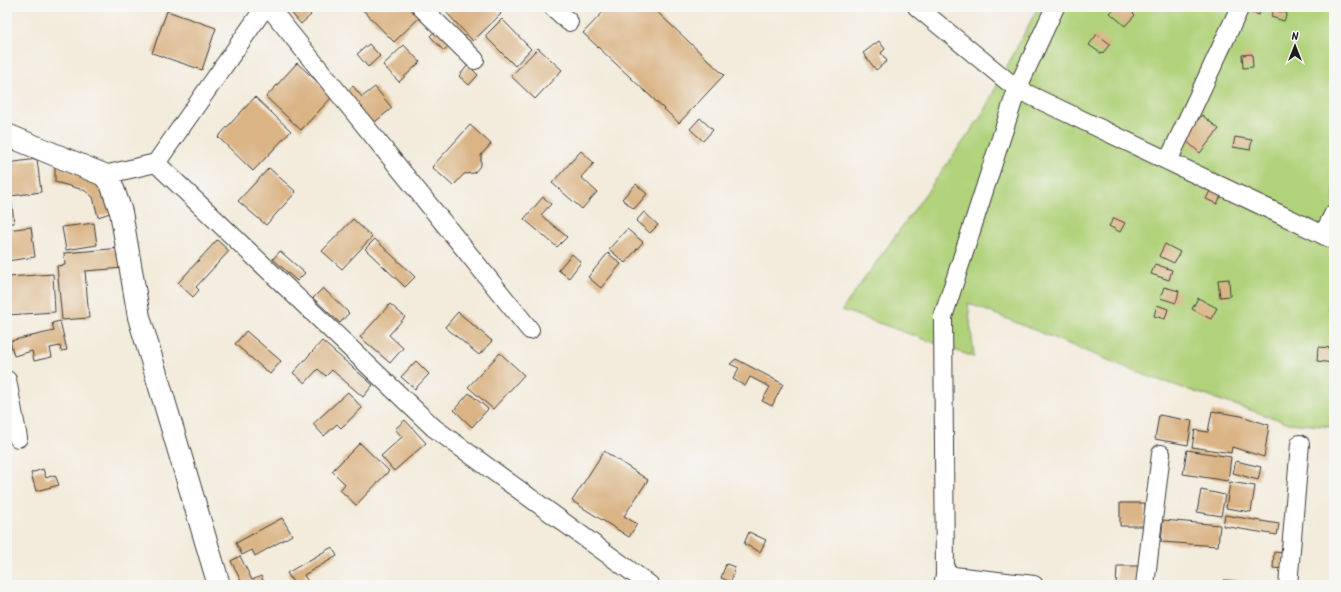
<svg xmlns="http://www.w3.org/2000/svg" width="1341" height="592" viewBox="0 0 1341 592" font-family="Kalam,sans-serif">
<rect width="100%" height="100%" fill="#f6f6f2"/>
<filter id="ink" filterUnits="userSpaceOnUse"><feTurbulence type="fractalNoise" baseFrequency=".025" numOctaves="2"/><feDisplacementMap in="SourceGraphic" scale="8" xChannelSelector="R" yChannelSelector="G"/><feConvolveMatrix kernelMatrix="1 2 1 2 8 2 1 2 1" color-interpolation-filters="sRGB"/></filter>
<filter id="wash" filterUnits="userSpaceOnUse"><feTurbulence type="fractalNoise" baseFrequency=".012" numOctaves="4" result="noise"/><feDisplacementMap in="SourceGraphic" scale="16" xChannelSelector="R" yChannelSelector="G"/><feGaussianBlur stdDeviation="0.9" result="paint"/><feColorMatrix in="noise" values="0 0 0 0 0 0 0 0 0 0 0 0 0 0 0 0 0 1.4 0 .05"/><feComposite in="paint" operator="in"/></filter>
<g filter="url(#wash)">
<rect width="100%" height="100%" fill="#f3ebdb"/>
<path fill="#b1d27a" stroke="#66774b" d="M1038 7H1334V427L1289 423 1147 376 968 303 974 357 842 310 980 118Z"/>
<g id="blocks">
<path fill="#dab485" d="M286 7H305L311 15 301 24Z
M360 7H414L422 15 394 42Z
M451 7H494L501 14 473 41 446 12Z
M608 7H652L724 75 679 123 583 33Z
M1116 7H1127L1135 15 1125 26 1110 13Z
M1247 7H1261L1259 15 1245 11Z
M1273 10 1287 13 1284 21 1271 17Z
M167 11 216 28 202 70 152 53Z
M502 19 531 49 515 66 485 36Z
M439 27 453 43 444 51 430 36Z
M1097 34 1110 44 1102 54 1089 45Z
M879 41 885 49 881 53 887 61 876 70 863 53Z
M369 44 380 56 368 67 357 54Z
M404 45 420 62 399 82 383 65Z
M538 48 562 70 535 99 511 76Z
M1252 54 1253 67 1243 68 1242 55Z
M297 63 333 96 301 130 266 97Z
M468 65 478 75 469 85 459 76Z
M353 86 362 97 375 87 392 108 370 126 344 93Z
M255 97 291 131 253 171 218 137Z
M1202 115 1219 129 1200 153 1183 138Z
M700 118 713 130 703 141 690 129Z
M470 125 491 144 481 155V165L474 173 464 174 453 186 432 167Z
M1235 137 1252 140 1250 150 1233 147Z
M581 151 594 163 581 177 597 192 582 209 552 183Z
M37 159 41 192 11 196 14 223 7 224V163Z
M55 165 94 177 108 193 113 212 98 217 93 197 84 190 55 182Z
M269 168 296 192 266 225 238 201Z
M636 184 647 194 634 209 622 199Z
M1212 187 1223 192 1217 204 1206 199Z
M543 197 551 204 541 215 567 237 557 247 524 219Z
M644 212 658 225 650 233 636 221Z
M1114 218 1125 223 1120 232 1109 226Z
M353 219 372 237 342 269 322 251Z
M94 223 97 245 66 250 62 227Z
M31 227 35 257 7 261V230Z
M627 229 643 242 625 263 609 249Z
M375 239 415 277 405 287 365 249Z
M217 240 229 251 196 287 199 290 193 297 178 283Z
M1165 244 1180 252 1174 263 1159 256Z
M122 248 124 268 85 271 89 318 62 320 57 266 65 265 64 253Z
M280 251 305 273 297 281 273 259Z
M608 253 621 264 601 288 588 277Z
M572 254 581 262 569 278 558 270Z
M1155 264 1172 270 1169 280 1151 274Z
M53 274 55 312 7 315V277Z
M1229 279 1230 296 1220 297 1218 280Z
M1164 287 1179 291 1176 303 1160 298Z
M323 288 349 313 340 323 313 298Z
M1198 298 1217 308 1211 319 1192 309Z
M1333 299H1334V312L1331 311Z
M390 304 405 317 389 335 403 348 390 363 360 337Z
M1157 305 1168 309 1165 319 1154 316Z
M458 312 492 341 479 355 445 327Z
M60 321 67 350 61 351 60 346 50 348 52 357 34 361 32 351 14 356 10 341 54 331 52 323Z
M246 331 281 361 270 374 235 344Z
M322 341 373 385 363 397 332 370 326 376 318 369 305 383 293 373Z
M1318 347 1334 348V363L1317 361Z
M500 353 524 375 493 409 468 387Z
M736 359 783 384 772 406 762 401 770 387 750 377 745 386 733 379 739 368 730 364Z
M416 361 429 374 415 389 401 377Z
M348 392 362 408 341 428 337 424 324 436 313 424Z
M469 393 488 409 472 427 454 410Z
M1212 411 1241 416 1269 425 1264 457 1232 447 1231 453 1192 447 1195 430 1208 432Z
M1159 415 1192 421 1188 445 1155 439Z
M405 420 426 443 394 471 381 456 402 437 395 429Z
M360 443 389 471 356 505 340 490 345 484 332 471Z
M1187 450 1231 457 1228 481 1183 474Z
M604 451 648 480 624 516 637 524 629 537 572 501Z
M1236 461 1261 467 1258 480 1233 473Z
M43 469 46 478 55 475 59 485 36 491 31 473Z
M1230 482 1255 486 1251 512 1226 508Z
M1201 490 1225 495 1221 516 1197 512Z
M1120 503H1145V526H1120Z
M1225 515 1279 524 1277 535 1223 526Z
M282 518 292 535 255 556 252 550 242 555 236 543Z
M1163 520 1220 525 1218 546 1161 542Z
M749 532 766 540 760 552 744 544Z
M332 547 337 556 304 575 310 585H295L287 573Z
M1274 552 1284 553 1283 569 1273 568Z
M240 556 252 580 261 576 265 585H243L231 561Z
M726 564 735 567 731 582 721 578Z
M1117 566H1141L1140 585H1116Z
M1224 580 1237 581V585H1224Z"/>
</g>
</g>
<g filter="url(#ink)">
<use href="#blocks" fill-opacity="0" stroke="#3c3b39" stroke-width="1"/>
<g fill="none" stroke-linecap="round" stroke-linejoin="round">
<g stroke="#3c3b39" stroke-width="20">
<path id="minor" d="M269 7 530 330
M421 7 475 60
M553 7 569 22
M917 7 1017 89 1334 240
M1168 161 1240 7
M156 163 434 428 650 585
M104 175 156 163 265 7
M1323 235 1334 213
M7 380 18 438
M945 575 943 317 1017 89 1055 7
M943 585 945 575 1034 585
M1145 585 1161 454
M1288 585 1300 444"/>
</g>
<g stroke="#3c3b39" stroke-width="24">
<path id="tertiary" d="M7 135 104 175 112 186 121 212 139 317 219 585"/>
</g>
<use href="#minor" stroke="#fff" stroke-width="18"/>
<use href="#tertiary" stroke="#fff" stroke-width="22"/>
</g>
</g>
<rect width="1341" height="592" fill="none" stroke="#f6f6f2" stroke-width="24"/>
<g transform="translate(1295 46)" stroke="#f6f6f2" stroke-width="3" paint-order="stroke">
<path d="M0-3L7 15L0 10L-7 15Z" fill="#1c1c1c"/>
<text y="-6" font-size="11" font-weight="bold" text-anchor="middle" fill="#1c1c1c">N</text>
</g>
</svg>
